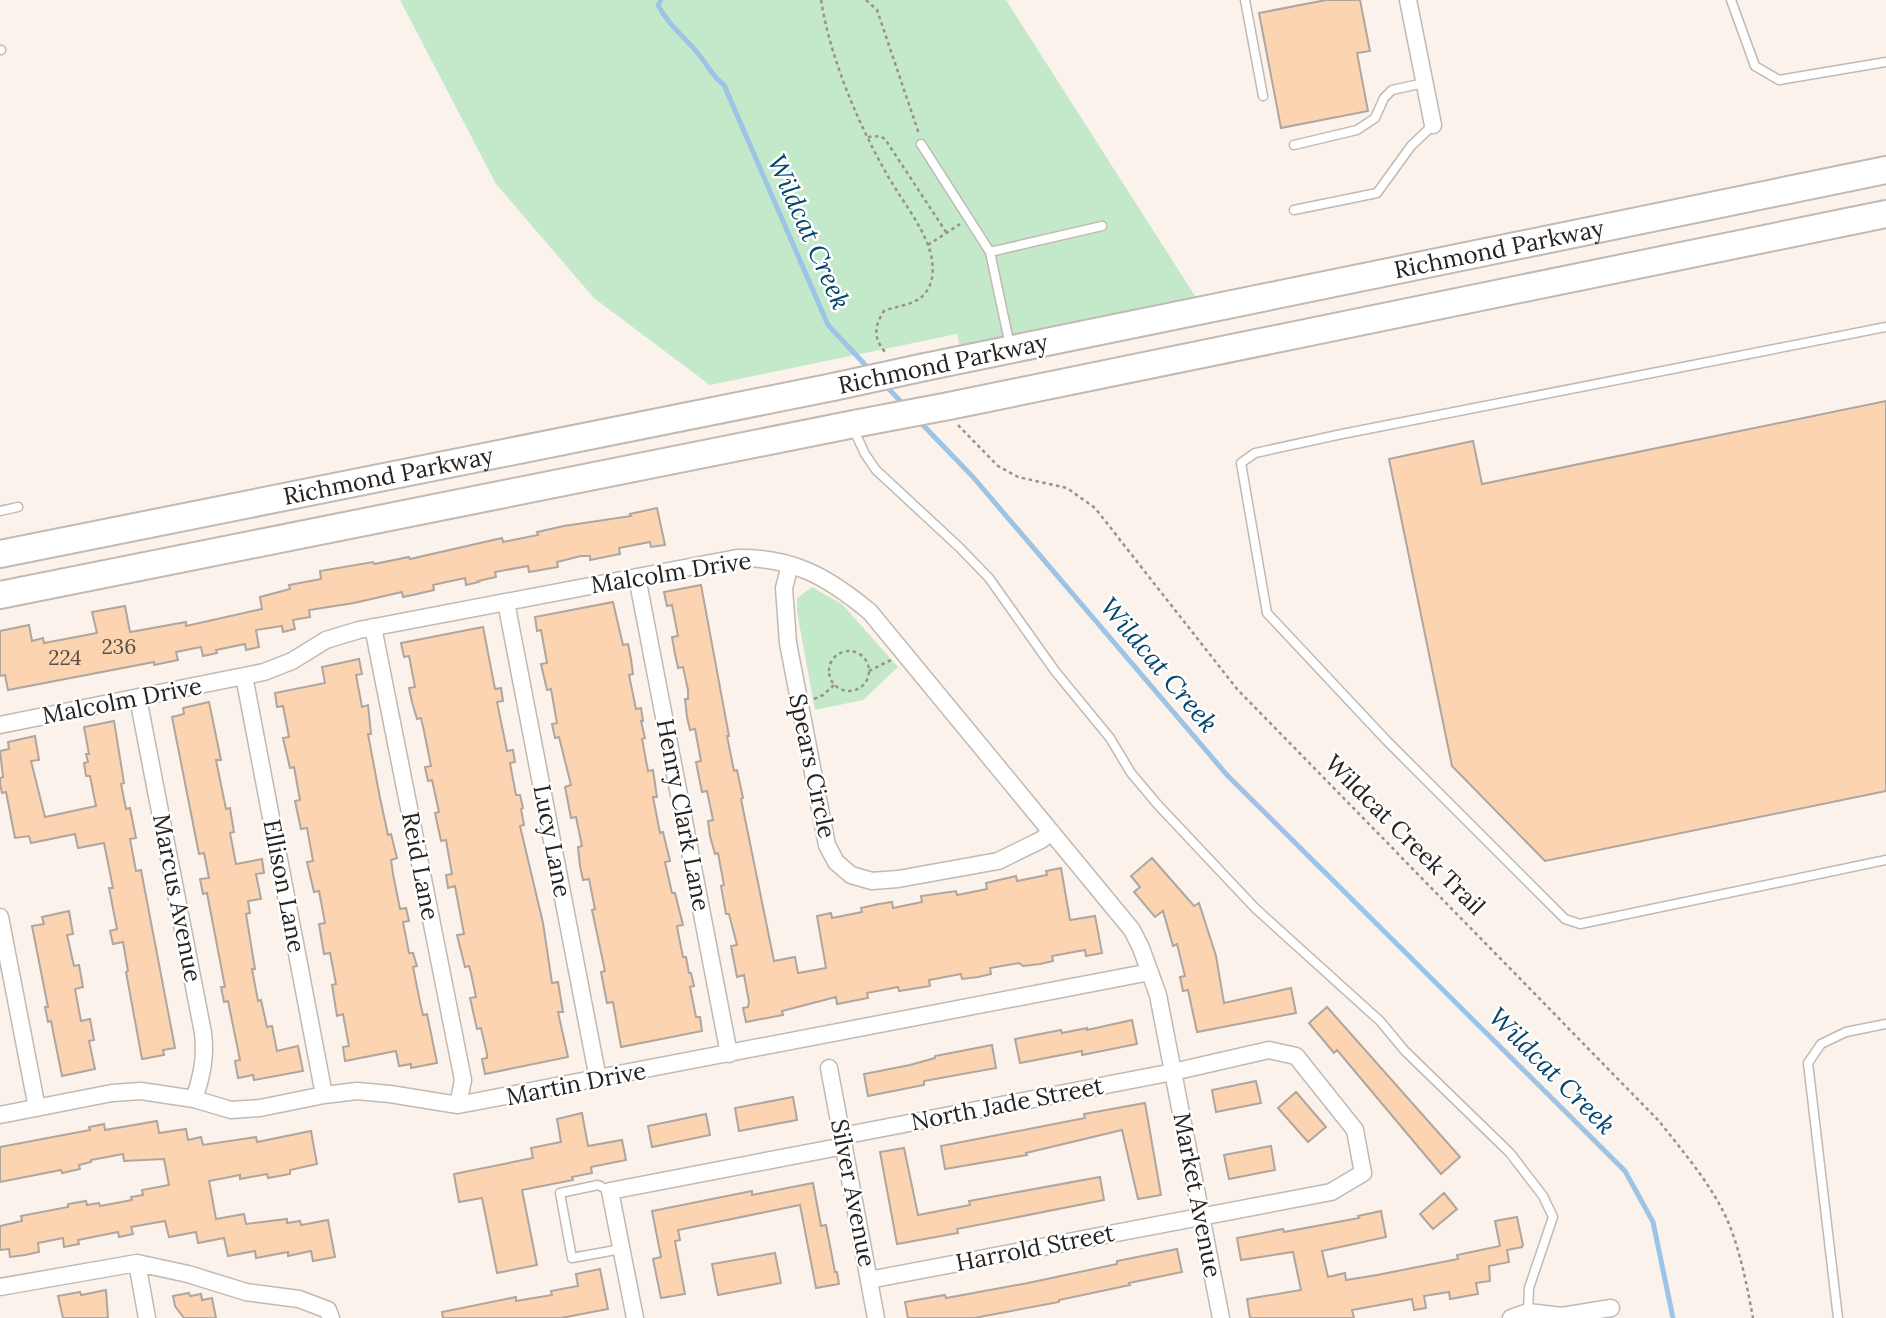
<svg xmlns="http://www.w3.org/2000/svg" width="1886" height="1318" viewBox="0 0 1886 1318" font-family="Lora,serif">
<rect width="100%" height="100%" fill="#fbf2eb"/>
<path fill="#c4e9ca" d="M400 0H1006L1204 310 963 360 957 334 710 385 594 298 496 184Z
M812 587 842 604 898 667 863 700 815 710 797 612V598Z"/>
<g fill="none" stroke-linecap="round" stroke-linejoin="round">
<path stroke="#9dc4e5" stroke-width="5" d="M661 0 658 5C668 25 686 38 700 56 710 68 710 74 724 85L828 325 871 371
M885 385 905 406
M919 421 973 477 1227 775 1625 1171 1653 1222 1673 1318"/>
</g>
<path fill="#fcd4b2" stroke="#aea69f" stroke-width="2" d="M1326 0H1360L1370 51 1357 53 1368 111 1281 128 1259 13Z
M1886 401V791L1545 861 1452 766 1389 459 1473 441 1482 484Z
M657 508 665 545 651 547 650 542 619 548 620 554 590 560V556H581L557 562 558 567 529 572 528 566 495 572 496 577 478 581 479 582 466 585 465 578 433 585 434 590 417 594 403 597 402 592 354 603 309 610 310 617 293 620 295 629 283 632 282 626 256 630 259 647 246 650 245 644 216 650 217 653 203 656 201 647 176 652 178 660 154 665V662L8 690 5 675 0 676V631L29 625 32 641 43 638 44 643 97 633 92 612 125 606 130 632 186 622V626L262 609 260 597 290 589 289 585 321 579 320 571 373 562 374 564 409 557 410 559 502 538 503 542 538 535 537 532 564 526 631 516 630 514Z
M701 585 729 736H727L734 771 737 770 743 798 741 799 774 961 795 957 798 973 826 968 817 916 831 913 832 918 862 912 861 908 879 904 892 902 893 908 922 902 921 896 956 891 957 895 987 889 986 883 1016 876 1017 881 1047 875 1046 871 1061 868 1070 920 1095 916 1102 953 1086 956 1085 950 1052 956 1053 961 1040 964 1023 966 1019 963 990 968 991 974 978 977 962 979 961 974 929 980 930 986 899 991 898 987 867 993 868 998 837 1004 836 997 782 1011 783 1015 746 1022 743 1008 748 1007 749 1002 744 975 737 977 731 946 737 945 729 914H726L721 886 724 885 718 853 715 854 710 836 708 821 713 820 707 791 702 792 696 762 701 761 695 729 690 730 687 717 685 699H688V690L683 667 678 668 675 654 672 637 678 636 672 605 667 606 664 592Z
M613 602 623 645 628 644 631 659 633 674 629 675 636 709 641 708 643 721H641L645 738 642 739 648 771 653 770 657 797H653L660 833 663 832 670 861 665 862 672 893H675L683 925 677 926 678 932 683 957H686L689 973H691L694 986 690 987 696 1017H700L702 1031 621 1047 613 1002 607 1003 601 972 605 971 592 910 595 909 589 879 583 880 580 866 578 847 582 846 576 817 571 818 565 787 571 785 559 737 555 738 552 724 557 723 551 689 547 690 541 664 547 663 541 630 537 631 535 617Z
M483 627 495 689 501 688 503 701 497 702 507 751 513 750 515 762 510 763 516 795H520L523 808 521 809 524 825 520 826 543 923 552 983 558 982 563 1012H558L568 1057 485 1074 482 1059 487 1058V1054L481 1028 477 1029 470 998 476 997 471 973 469 966 465 967 457 935 464 934 455 886 448 888 446 875 452 874 446 840 441 841 435 813 439 812 432 780 428 781 425 767 431 766 424 731 421 718 417 719 412 702 409 688 415 687 409 656 404 657 401 643Z
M359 659 362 674 356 675 362 707 368 705 371 734H368L380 798 388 835 391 834 397 858 391 860 393 874 400 909 406 908 409 921 403 922 409 953H413L417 966 413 967 420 1002 423 1015 427 1014 437 1063 411 1068V1064L399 1066 396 1051 345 1061 343 1047 349 1046 348 1041 343 1014 337 1016 332 985 336 984 330 953 324 954 319 924 325 923 319 891 314 892 307 862 313 861 307 828 301 829 295 801 300 800 294 767 290 768 283 738 289 737 283 706 277 707 275 693 325 683 322 667Z
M209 702 221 760H216L226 809 230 808 234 832 230 833 236 864 262 859 264 873 256 874 261 899 248 901 250 913 246 914 255 969H252L258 1001 261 1000 267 1027 272 1026 277 1051 298 1046 303 1071 254 1080 253 1075 238 1078 235 1061 240 1060 228 1001 224 1002 221 987H225L207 893 203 894 200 879 209 878 204 853 199 854 172 717 184 714 183 708Z
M114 721 124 783 121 784 126 809 130 808 136 838 130 839 136 871 141 870 175 1048 163 1050 164 1055 142 1059 126 972 128 971 123 942 113 944 110 931 117 929 109 888H113L104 843 78 848 75 834 31 843 29 836 15 838 6 792 2 793 0 783V778L3 777 0 751 9 749 8 742 35 736 39 760 31 761 45 817 96 806 90 776H86L84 763 88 762 86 754H89L84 727Z
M1152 858 1194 906 1199 903 1216 956 1224 1003 1291 988 1296 1013 1197 1032 1188 990 1183 991 1180 977 1185 976 1177 944 1173 946 1163 911 1155 917 1134 892 1140 887 1131 876Z
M69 911 73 934 67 935 74 966 79 965 83 987 75 989 81 1021 90 1019 94 1040 89 1041 95 1069 62 1076 51 1021 48 1022 45 1007H48L32 926 44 924 42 917Z
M1327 1007 1460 1157 1441 1174 1337 1050 1334 1053 1309 1023Z
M1132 1020 1137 1044 1082 1055V1051L1020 1063 1015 1039 1061 1030 1062 1033 1087 1028V1030Z
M992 1045 996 1068 924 1081V1085L868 1096 864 1074 910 1065 935 1058V1056Z
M1256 1081 1261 1103 1216 1112 1212 1090Z
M1296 1092 1326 1127 1308 1142 1278 1108Z
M793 1097 797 1120 739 1131 735 1108Z
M1145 1103 1161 1195 1138 1199 1122 1130 1026 1153 1027 1155 945 1169 941 1146 1085 1118 1084 1114Z
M582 1113 588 1146 622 1140 626 1160 591 1167 592 1173 572 1177 573 1180 522 1190 537 1265 497 1273 482 1198 459 1202 454 1174 533 1158 531 1148 561 1142 557 1119Z
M706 1114 710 1135 652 1147 648 1126Z
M157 1121 159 1133 186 1129 188 1140 201 1137 203 1145 256 1137 257 1142 311 1131 317 1164 290 1170V1174L268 1178 267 1174 240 1179V1175L209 1181 210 1186 216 1219 244 1214 246 1224 287 1219V1223L300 1221 301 1225 328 1220 335 1257 313 1261 311 1251 288 1256V1252L256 1258 255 1251 228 1256 224 1238 198 1243 196 1232 169 1237 165 1221 131 1227 133 1234 119 1237 118 1232 78 1240 79 1244 64 1247 63 1238 38 1243 39 1252 25 1255 10 1257 9 1249 0 1250V1226L22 1221 21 1216 68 1207V1204L86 1201 87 1205 99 1203 100 1206 132 1200 131 1197 143 1195 142 1190 169 1185 164 1159 124 1161 123 1154 91 1160V1162L79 1165 80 1169 62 1173 61 1170 0 1182V1147L90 1130 89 1127 104 1124 105 1130Z
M1271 1146 1275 1170 1229 1179 1224 1155Z
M904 1148 918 1215 970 1205 969 1201 1100 1177 1104 1200 957 1229 958 1233 897 1244 880 1152Z
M813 1183 821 1226 826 1225 835 1272H837L839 1284 816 1288 800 1205 678 1230 680 1240 675 1241 685 1294 661 1298 653 1259 661 1257 652 1211 752 1191V1195Z
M1444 1193 1457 1209 1433 1229 1420 1214Z
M1381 1211 1386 1237 1322 1251 1328 1277 1345 1273 1346 1280 1377 1275 1458 1259 1457 1255 1500 1246 1495 1221 1517 1217 1523 1245 1522 1247 1507 1250 1509 1262 1489 1266 1490 1281 1476 1283 1478 1294 1450 1299 1449 1292 1424 1296 1426 1308 1414 1310 1412 1299 1352 1310 1354 1318H1250L1247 1299 1301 1290 1293 1252 1241 1260 1237 1238 1283 1229 1284 1232 1359 1218 1358 1216Z
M1177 1249 1182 1272 1129 1283 1130 1285 1059 1300V1302L974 1318H908L905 1302 945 1295 946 1298 1028 1283 1117 1264V1261Z
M775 1253 781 1283 718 1295 712 1264Z
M600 1269 608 1309 561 1318H443L442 1312 516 1297V1301L552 1295 551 1291 578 1286 576 1274Z
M106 1290 108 1318H63L58 1296 80 1292 81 1295Z
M189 1293 190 1296 201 1294 202 1300 212 1298 216 1318H184L175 1306 173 1296Z"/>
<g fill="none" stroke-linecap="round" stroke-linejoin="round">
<g stroke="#c1b9b2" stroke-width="11">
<path id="service" d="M1245 0 1263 96
M1731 0 1755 66 1779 80 1886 62
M0 50H1
M921 144 990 252 1010 346
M1294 145 1357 130 1375 118 1384 98 1392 90 1424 83
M1294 210 1377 193 1411 146 1433 125
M990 252 1102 226
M1886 327 1342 434 1255 453 1241 463 1267 613 1387 741 1565 919 1580 924 1886 860
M853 428 865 454 876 470 959 547 989 578 1055 671 1110 738 1131 773 1158 805 1255 908 1380 1021 1405 1051 1510 1153 1543 1196 1553 1217 1529 1288 1528 1312
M0 511 18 507
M610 1191 598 1185 560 1193 572 1258 621 1249
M1838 1318 1808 1063 1821 1044 1846 1032 1886 1024"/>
</g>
<g stroke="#c1b9b2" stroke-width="19">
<path id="minor" d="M1408 0 1433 125
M790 565 784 588 788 643 827 845 836 862 851 875 872 881 898 879 998 861 1041 840 1051 832
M637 577 729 1054
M506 602 598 1079
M373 627 463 1080 458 1105
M244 676 324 1095
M138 698 203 1033C206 1057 202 1076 194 1099
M0 725 264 672 292 661 326 640 359 630 737 558C793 557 828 577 870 612L1132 930 1141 948 1158 995 1221 1318
M0 917 37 1108
M829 1068 876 1318
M0 1115 112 1093 141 1091 194 1099 231 1110 260 1108 324 1095 357 1091 390 1094 458 1105 1150 972
M842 1136 1173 1072 1269 1050 1296 1056 1355 1130 1363 1173 1331 1192 869 1280
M137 1263 147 1318
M0 1287 137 1263 188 1274 246 1292 299 1299 328 1310 331 1318
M635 1318 610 1191 844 1146
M1511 1318 1528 1312 1562 1316 1611 1308"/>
</g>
<g stroke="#c1b9b2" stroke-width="30">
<g id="trunk">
<path id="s1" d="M925 367 1886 170"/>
<path d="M949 406 1886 214"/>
<path id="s2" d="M0 554 833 387"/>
<path d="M0 595 859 423"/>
</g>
</g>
<path stroke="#98918c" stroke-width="2.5" stroke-dasharray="3.5 3.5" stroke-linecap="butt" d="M821 0C830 57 857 121 885 171 898 195 918 219 928 245 933 258 935 275 929 287 920 306 901 304 884 311 874 326 873 339 886 353
M866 0 877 10 919 134
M868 137 880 136 885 139 946 232
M928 245 960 224
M958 425 998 466 1018 477 1067 488 1095 508 1237 689 1659 1121C1684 1153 1713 1186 1729 1224 1741 1254 1747 1286 1753 1318
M829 671a20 20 0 1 1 40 0a20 20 0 1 1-40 0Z
M869 671 891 660
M814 699 823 695 834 685"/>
<use href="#service" stroke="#fff" stroke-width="8"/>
<use href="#minor" stroke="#fff" stroke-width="16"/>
<use href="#trunk" stroke="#fff" stroke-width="26"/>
<g stroke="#c1b9b2" stroke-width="30" stroke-linecap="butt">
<path id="trunk-bridge" d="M833 387 925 367
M859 423 949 406"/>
</g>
<use href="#trunk-bridge" stroke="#fff" stroke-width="26"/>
</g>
<g text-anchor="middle" stroke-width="5" stroke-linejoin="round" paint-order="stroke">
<g font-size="21" fill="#5c4f44">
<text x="119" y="654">236</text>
<text x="65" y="665">224</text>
</g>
<g font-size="24" fill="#262320" stroke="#fff">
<text dy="8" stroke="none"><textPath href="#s1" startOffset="586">Richmond Parkway</textPath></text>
<text transform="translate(943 364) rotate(-12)" y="8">Richmond Parkway</text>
<text dy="8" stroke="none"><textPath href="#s2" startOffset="396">Richmond Parkway</textPath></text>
<text transform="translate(671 573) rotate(-9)" y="8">Malcolm Drive</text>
<text transform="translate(122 701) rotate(-11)" y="8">Malcolm Drive</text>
<text transform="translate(812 766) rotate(78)" y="8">Spears Circle</text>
<text transform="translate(683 815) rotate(79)" y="8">Henry Clark Lane</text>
<text transform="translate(1405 835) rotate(45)" y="8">Wildcat Creek Trail</text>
<text transform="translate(552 841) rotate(79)" y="8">Lucy Lane</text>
<text transform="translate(420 866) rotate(79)" y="8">Reid Lane</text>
<text transform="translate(284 886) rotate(79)" y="8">Ellison Lane</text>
<text transform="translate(177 898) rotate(79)" y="8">Marcus Avenue</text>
<text transform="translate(576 1084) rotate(-11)" y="8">Martin Drive</text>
<text transform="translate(1007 1104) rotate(-11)" y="8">North Jade Street</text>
<text transform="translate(853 1193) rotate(79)" y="8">Silver Avenue</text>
<text transform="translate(1197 1195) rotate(79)" y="8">Market Avenue</text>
<text transform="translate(1035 1248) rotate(-11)" y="8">Harrold Street</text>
</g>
<g font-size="26" font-style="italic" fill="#02456f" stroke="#fff">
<text transform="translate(809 232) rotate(66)" y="9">Wildcat Creek</text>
<text transform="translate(1159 665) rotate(50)" y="9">Wildcat Creek</text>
<text transform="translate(1552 1071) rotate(45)" y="9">Wildcat Creek</text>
</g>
</g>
</svg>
